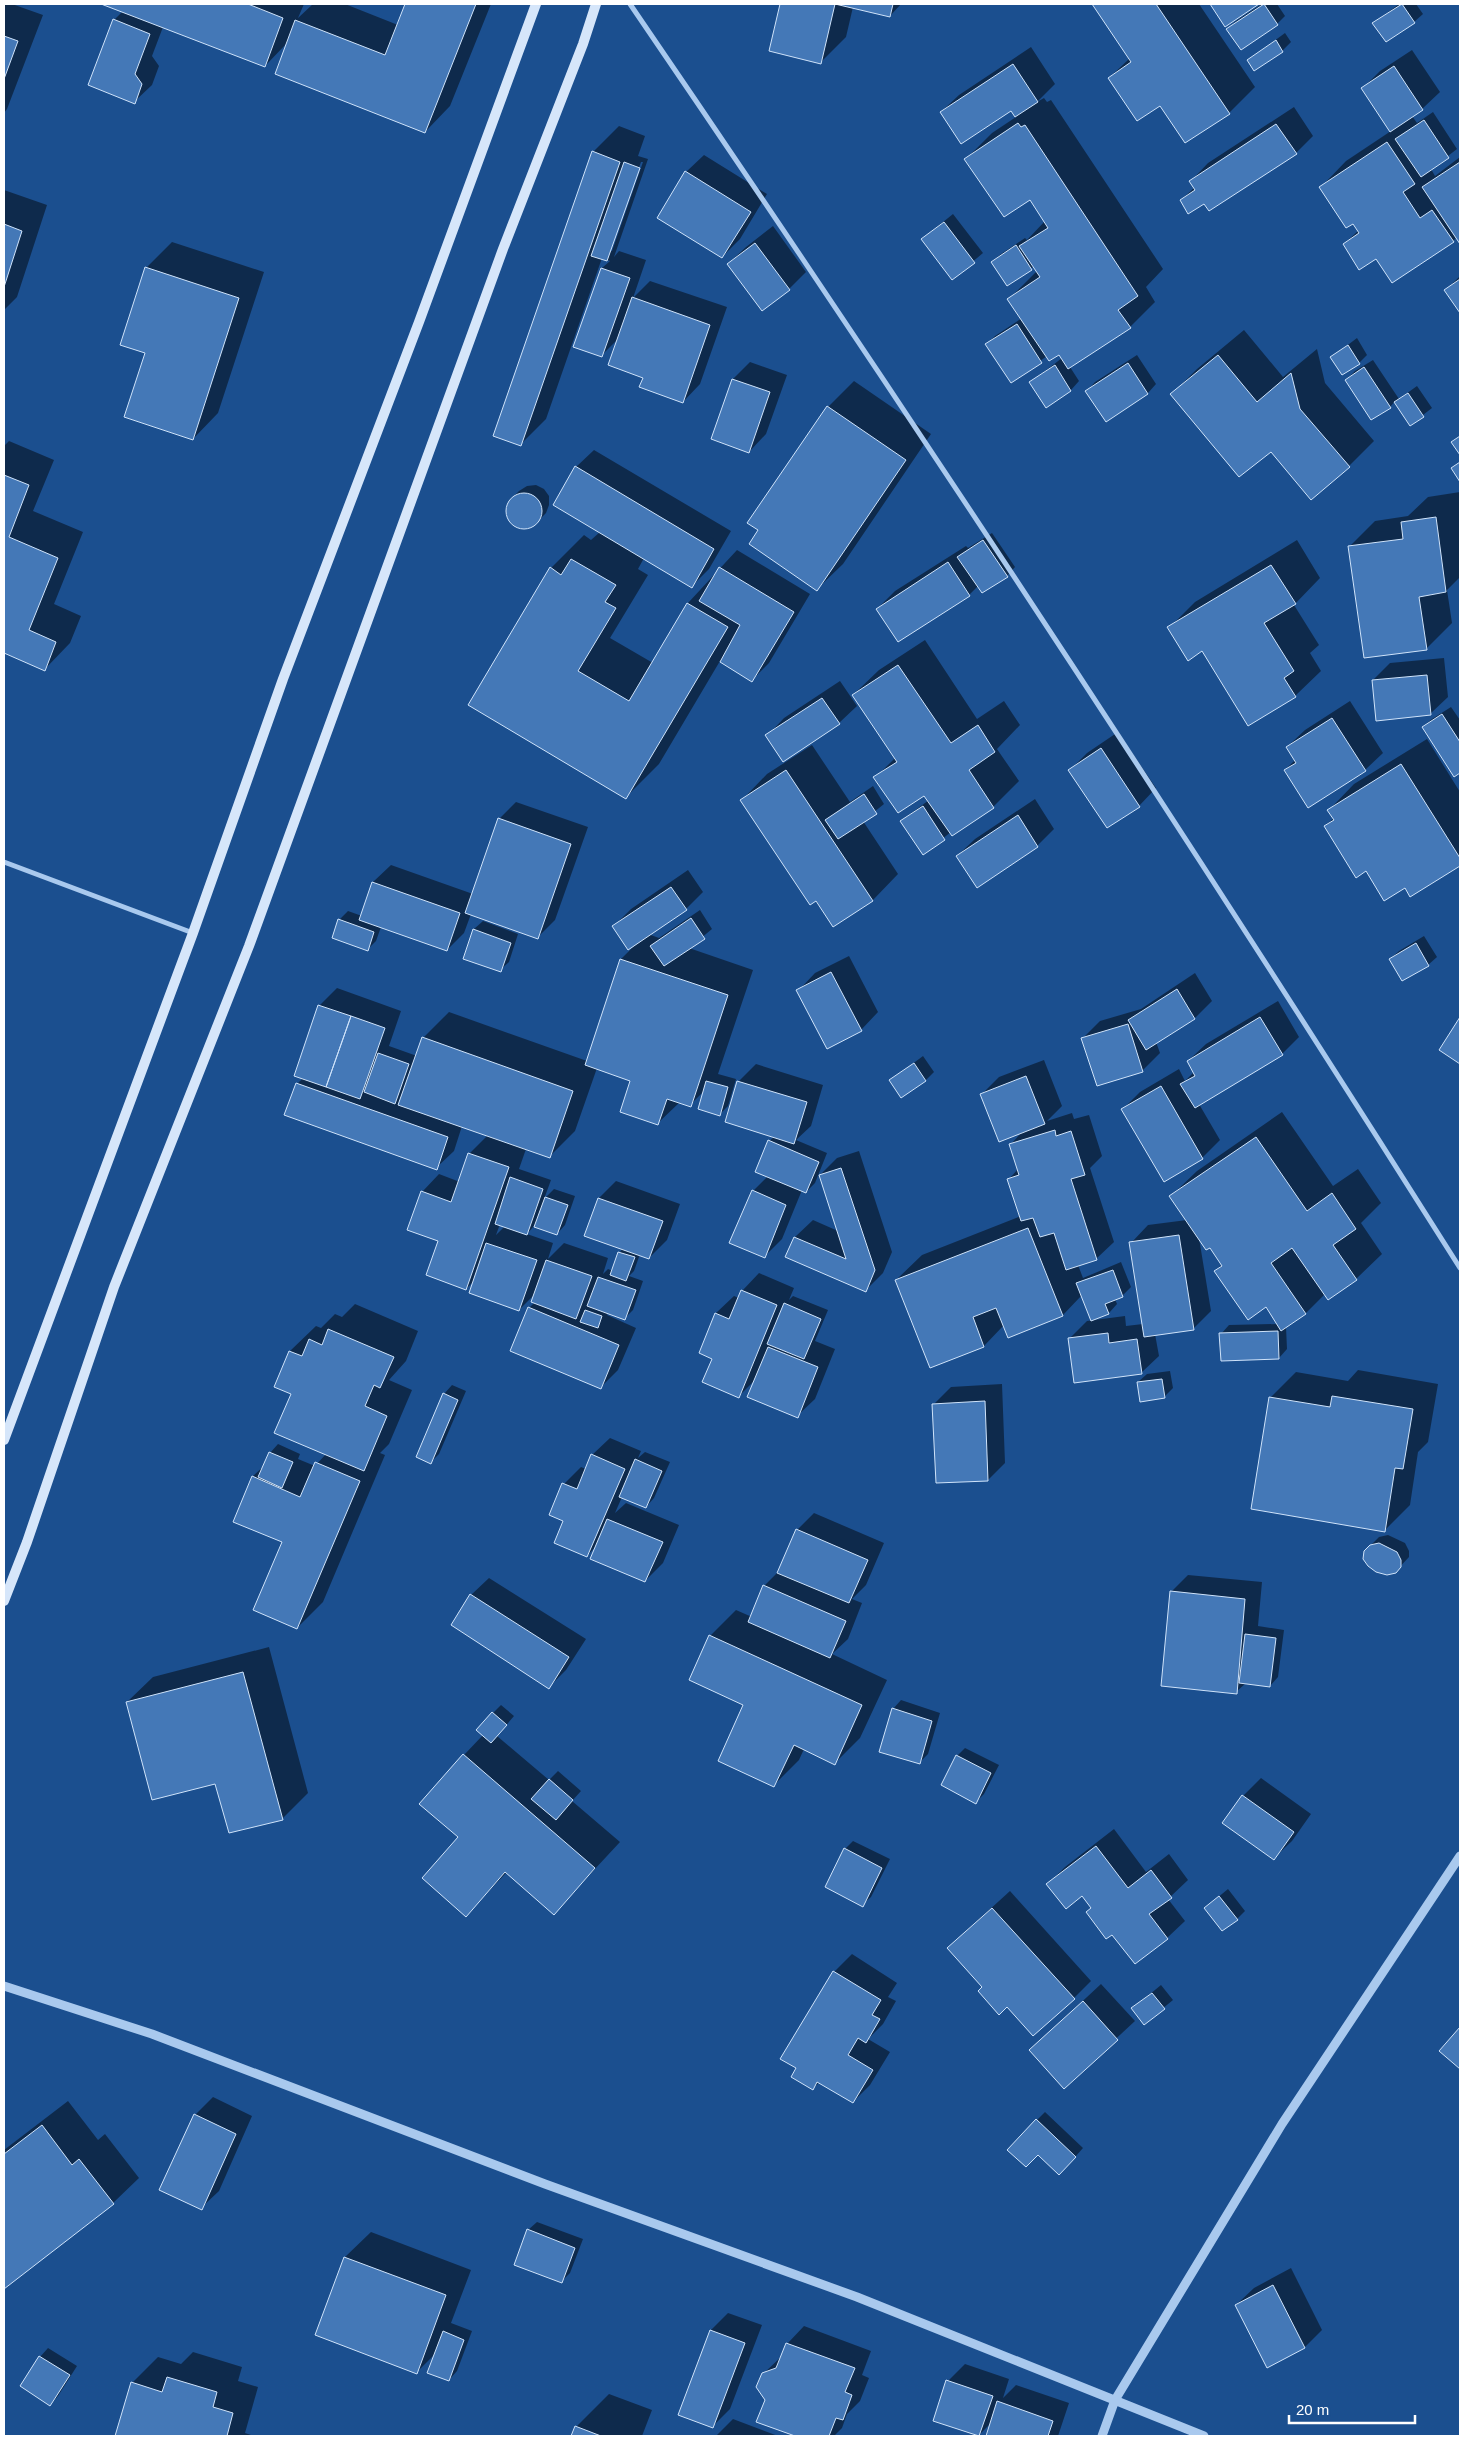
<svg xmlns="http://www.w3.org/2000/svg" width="1464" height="2440" viewBox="0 0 1464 2440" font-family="Helvetica,sans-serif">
<rect width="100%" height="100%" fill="#1b4f8f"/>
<path fill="#0007" fill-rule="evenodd" d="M4 4H12L43 15 7 109 4 113Z
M104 4H304L298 18 313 4H345L398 25 407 4H491L450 106 425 132 288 42 265 66 163 27 152 56 159 66 152 85 134 102 114 20 123 11Z
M781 4H901L890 16 853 7 846 37 821 62 770 51Z
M1093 4H1199L1255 87 1229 113 1160 104 1109 78 1130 58Z
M1262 4H1277L1285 16 1277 24 1228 29 1236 21Z
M1399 4H1416L1423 14 1414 22 1374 23Z
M1285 33 1291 42 1282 51 1254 69 1248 60Z
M1031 47 1055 84 1037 102 1044 98 1047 102 1051 100 1163 269 1146 287 1155 302 1130 327 1070 367 1079 381 1071 390 1046 406 1031 382 1062 358 1059 353 1047 356 1012 381 987 344 995 336 1022 318 1009 299 1037 271 1034 266 1007 285 992 262 1001 254 1025 238 1027 240 1045 221 1030 198 966 159 992 133 1016 117 1011 109 941 112 959 95Z
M1412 50 1440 92 1422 109 1412 116 1417 123 1433 112 1457 149 1431 169 1435 176 1460 157V242L1457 237 1453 241 1377 257 1344 244 1359 230 1321 187 1346 161 1391 131 1363 88 1380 71Z
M1294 107 1313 136 1296 153 1204 202 1181 200 1195 187 1191 181 1208 163Z
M619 126 645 136 638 156 648 159 614 257 619 251 646 260 633 298 650 281 727 307 700 384 683 402 619 338 601 356 574 346 602 268 610 261 602 258 546 419 521 444 593 152ZM641 162H643L612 251H610Z
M704 155 767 194 740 239 722 257 686 172Z
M4 190 47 205 17 297 4 310Z
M953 214 983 253 952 279 922 239Z
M773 226 806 272 789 289 728 264 746 247Z
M172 242 264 272 218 413 193 439 147 352 146 268Z
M1460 276V311L1446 290Z
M1244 330 1283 377 1317 349 1325 383 1374 441 1349 466 1271 450 1172 394 1197 369Z
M1357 338 1367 355 1359 363 1332 357Z
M1137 355 1156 384 1148 393 1106 420 1087 391 1095 382Z
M1373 360 1399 399 1417 386 1432 408 1410 425 1395 401 1390 407 1346 380 1355 371Z
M750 362 787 375 766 434 749 452 733 379Z
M854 381 931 434 843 564 817 589 760 530 749 523 828 407Z
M9 441 54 460 33 511 83 532 54 604 81 616 70 643 45 669 4 652V446Z
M594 450 731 531 709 569 692 586 644 558 638 569 648 575 610 638 653 663 688 603 737 550 810 594 769 663 752 680 720 661 659 764 626 797 470 705 551 568 584 535 591 540 600 532 576 467Z
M536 485 544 489 549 496V505L546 513 537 522 529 527 520 528 512 524 507 517V508L510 500 519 491 527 486Z
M1460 492V577L1447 590 1452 623 1426 649 1349 547 1375 521 1408 516 1428 497Z
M992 533 1015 567 1007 576 978 586 969 595 877 609 895 591 966 546 968 548Z
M1297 540 1320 578 1294 605 1319 645 1310 653 1321 671 1295 696 1203 650 1169 628 1195 602Z
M925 640 977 719 1004 701 1020 725 997 749 1019 781 993 807 951 832 923 854 901 821 929 800 925 794 875 778 895 758 853 695 879 670Z
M1444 658 1448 697 1430 714 1373 680 1390 663Z
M840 681 857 706 839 723 767 736 784 718Z
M1350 701 1383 753 1365 770H1285L1295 760 1287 747 1305 730Z
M1451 707 1460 720V772L1454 776 1423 727 1432 719Z
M1118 732 1156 788 1139 806 1070 770 1087 753Z
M1427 739 1460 792V865L1411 895 1405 886 1325 826 1334 818 1329 810 1354 784Z
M812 745 850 802 873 786 884 804 863 821 898 874 873 900 833 925 742 800 767 774Z
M1035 799 1054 829 1037 846 957 856 975 839Z
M516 802 588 827 555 920 538 937 471 914 464 933 447 950 381 927 376 941 368 949 339 920 348 911 362 916 373 882 391 865 473 894 499 819Z
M688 870 703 892 686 909 648 934 659 938 700 910 712 929 689 948 753 970 718 1074 736 1079 728 1106 720 1114 704 1091 690 1105 680 1102 658 1123 632 1080 597 1068 575 1131 549 1157 526 1149 519 1169 551 1180 544 1199 554 1189 575 1196 565 1225 557 1234 534 1226 527 1234 553 1243 548 1259 564 1243 608 1258 603 1274 608 1269 613 1271 620 1252 623 1248 586 1235 599 1198 616 1181 680 1204 667 1240 649 1258 640 1254 634 1271 629 1276 643 1281 633 1310 625 1318 608 1312 607 1315 636 1328 618 1370 601 1387 529 1308 535 1302V1294L519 1310 475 1280 466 1289 439 1240 422 1192 439 1174 460 1182 469 1154 488 1135 462 1126 454 1151 436 1168 297 1084 303 1078 295 1075 320 1005 337 988 401 1011 389 1046 417 1056 423 1038 449 1012 587 1061 621 959 636 944 614 926 631 909ZM500 1224 505 1226 496 1235Z
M483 921 518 934 509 962 500 970 464 958 474 929Z
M1424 936 1437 957 1428 965 1390 959 1399 951Z
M849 956 878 1012 861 1030 798 991 815 973Z
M1195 973 1212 1001 1195 1018 1156 1042 1160 1053 1142 1071 1083 1038 1100 1021 1141 1009Z
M1278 1001 1299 1037 1282 1054 1199 1104 1220 1140 1202 1158 1164 1180 1123 1109 1140 1092 1179 1069 1185 1081 1194 1072 1188 1061 1206 1044Z
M923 1056 934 1072 926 1080 901 1096 891 1080Z
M1044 1060 1062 1106 1047 1121 1072 1113 1074 1119 1089 1115 1102 1156 1090 1168 1114 1242 1096 1259 1078 1265 1083 1278 1121 1262 1131 1287 1122 1296 1115 1299 1117 1304 1109 1313 1091 1319 1082 1295 1063 1315 1004 1325 984 1346 931 1367 896 1280 922 1255 1021 1216 1009 1179 1018 1169 1011 1144 1023 1131 981 1095 999 1077Z
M756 1064 823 1085 811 1126 796 1140 827 1153 815 1183 806 1192 802 1190 782 1239 764 1257 753 1191 768 1176 769 1141 774 1137 738 1082Z
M1282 1112 1333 1186 1358 1169 1381 1203 1361 1223 1382 1254 1356 1279 1325 1294 1306 1313 1286 1327 1287 1349 1279 1358 1221 1334 1229 1325 1278 1324 1266 1306 1216 1271 1222 1264 1210 1246 1199 1238 1211 1311 1193 1329 1155 1334 1159 1356 1141 1373 1069 1339 1087 1321 1125 1316 1126 1326 1143 1324 1131 1243 1148 1225 1187 1220 1171 1196 1197 1171Z
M859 1151 892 1252 883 1273 866 1290 787 1257 795 1237 813 1220 838 1231 820 1175 837 1158Z
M759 1273 794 1288 789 1300 793 1296 828 1310 815 1341 835 1349 815 1399 797 1416 756 1379 739 1396 714 1359 701 1353 716 1313 734 1296 739 1298 742 1291Z
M355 1304 418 1331 406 1361 389 1380 412 1390 389 1444 380 1453 385 1455 323 1602 297 1628 283 1542 253 1476 265 1465 270 1453 278 1444 300 1454 298 1459 315 1466 326 1454 292 1394 275 1387 290 1351 316 1326 321 1328 335 1314 342 1317Z
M1358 1370 1438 1384 1428 1442 1418 1452 1410 1505 1384 1531 1270 1398 1296 1372 1348 1381Z
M1170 1371 1173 1388 1164 1397 1138 1382 1147 1374Z
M1002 1384 1005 1463 988 1480 934 1404 951 1387Z
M452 1385 466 1391 439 1454 431 1462 444 1394Z
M610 1438 641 1451 638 1458 645 1452 670 1462 654 1498 646 1507 622 1497 615 1513 626 1503 679 1525 663 1563 645 1581 597 1545 587 1556 565 1520 564 1484 581 1467 586 1469 592 1455Z
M814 1513 884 1543 866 1585 852 1599 862 1603 848 1639 832 1654 887 1680 860 1738 835 1763 804 1749 799 1760 774 1785 745 1705 710 1636 736 1610 752 1617 764 1586 779 1571 797 1530Z
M1388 1535 1405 1543 1409 1551V1557L1395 1572 1365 1551 1379 1537Z
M1188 1575 1262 1582 1258 1626 1284 1630 1278 1677 1270 1686 1246 1683 1236 1692 1171 1592Z
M489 1578 586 1639 566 1670 549 1687 471 1595Z
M269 1647 308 1793 282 1819 216 1782 127 1702 153 1677Z
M901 1700 940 1713 928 1754 919 1763 893 1709Z
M501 1705 514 1716 497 1736 549 1780 558 1771 581 1791 572 1801 620 1842 554 1913 507 1872 466 1915 459 1837 464 1755 483 1735 493 1713Z
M965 1748 999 1765 984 1794 976 1802 957 1756Z
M1261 1778 1311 1814 1292 1841 1274 1858 1224 1823 1243 1796Z
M1114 1829 1146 1872 1169 1854 1188 1880 1168 1899 1185 1921 1167 1938 1082 1894 1048 1884 1065 1867Z
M853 1841 890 1859 871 1897 862 1905 845 1849Z
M1228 1889 1245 1911 1237 1919 1205 1908Z
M1010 1891 1091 1981 1074 1998 1007 2005 984 1987 966 1931Z
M852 1954 897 1983 888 1997 896 2001 883 2024 868 2039 890 2052 870 2085 853 2102 820 2082 812 2089 834 1972Z
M1101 1984 1135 2021 1064 2087 1030 2050Z
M1161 1985 1173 2000 1145 2023 1133 2008Z
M213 2097 252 2116 219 2191 201 2208 195 2115Z
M68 2101 98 2140 105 2134 139 2178 113 2203 4 2287V2150Z
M1045 2112 1083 2148 1068 2165 1037 2120Z
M537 2222 583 2239 570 2273 562 2281 528 2230Z
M371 2232 471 2270 451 2323 472 2331 457 2371 449 2380 436 2353 417 2372 317 2335 345 2257Z
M1291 2268 1322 2330 1305 2347 1268 2366 1236 2305 1254 2288Z
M728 2313 762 2325 730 2409 713 2426 679 2414 711 2330Z
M804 2326 871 2351 862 2375 869 2378 860 2401 847 2414 842 2428 834 2436H799L758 2421 766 2400 763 2374 783 2355 787 2344Z
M48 2348 77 2366 58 2396 50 2405 40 2357Z
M193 2352 242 2367 238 2381 258 2387 245 2433 254 2436H117L132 2383 158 2357 181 2364Z
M965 2364 1009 2379 1003 2398 1016 2385 1069 2403 1058 2436H987L992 2422 979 2435 948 2381Z
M609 2394 652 2410 642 2436H572L576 2427Z
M733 2419 778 2436H716Z"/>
<path fill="#4478b7" stroke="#cfe3fa" d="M101 4H248L283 18 265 67Z
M405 4H476L425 133 275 74 295 20 385 55Z
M780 4H893L890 17 835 4 821 64 769 51Z
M1092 4H1156L1230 114 1185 143 1160 106 1137 121 1108 78 1131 62Z
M1210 4H1259L1225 27Z
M1264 4 1278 25 1241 50 1226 29Z
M1402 4 1415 23 1386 42 1372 23Z
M113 19 150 34 135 74 142 84 135 104 88 85Z
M4 36 18 41 4 79Z
M1276 40 1283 52 1254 71 1247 60Z
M1013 64 1038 102 1015 117 1011 111 961 144 940 112Z
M1394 66 1423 110 1390 132 1361 88Z
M1424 120 1449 158 1421 177 1395 139Z
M1018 123 1021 127 1025 125 1138 296 1118 310 1131 328 1068 369 1059 355 1049 361 1007 299 1040 277 1019 246 1048 228 1030 200 1004 217 964 159Z
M1276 124 1297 154 1209 211 1204 204 1188 214 1180 200 1195 190 1189 181Z
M1387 142 1415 184 1403 192 1420 218 1432 210 1454 242 1392 283 1376 259 1359 270 1343 244 1359 233 1353 224 1346 228 1319 187Z
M592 151 620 162 521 446 493 436Z
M624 162 640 168 607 261 591 256Z
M1460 162V244L1422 187Z
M685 171 751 212 722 258 657 218Z
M944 222 975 263 952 280 921 239Z
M4 224 22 231 4 287Z
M755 243 790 290 762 311 727 264Z
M1016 245 1032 270 1007 286 991 262Z
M145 267 239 298 193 440 124 417 145 353 120 345Z
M601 268 630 278 602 357 573 347Z
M1460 279V313L1444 290Z
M632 297 710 325 683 403 639 387 643 378 608 365Z
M1017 324 1042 363 1011 383 985 344Z
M1348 345 1360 364 1342 375 1330 357Z
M1218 355 1257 402 1291 373 1300 409 1350 467 1311 500 1271 452 1239 477 1170 394Z
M1128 363 1148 394 1106 422 1085 391Z
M1055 365 1071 391 1046 408 1029 382Z
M1364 367 1391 408 1371 420 1345 380Z
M732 379 770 392 749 453 711 439Z
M1408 393 1424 417 1410 426 1394 402Z
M827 406 906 460 817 591 749 544 758 530 747 523Z
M1460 436V455L1451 442Z
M1460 462V482L1451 468Z
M575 466 714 549 692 588 553 505Z
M4 475 29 485 9 537 58 558 29 630 56 642 45 671 4 653Z
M506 511a18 18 0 1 1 36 0a18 18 0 1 1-36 0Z
M1436 517 1446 592 1419 597 1427 650 1364 658 1348 546 1403 539 1401 522Z
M983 540 1008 577 982 593 957 557Z
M571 559 616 585 605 602 616 608 578 671 629 701 687 603 728 627 626 799 468 705 550 567 561 575Z
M948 562 970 596 898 642 876 609Z
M1271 565 1296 604 1264 623 1294 671 1284 678 1296 697 1248 726 1202 651 1188 661 1167 627Z
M719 567 794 612 752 682 720 662 740 625 699 601Z
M898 665 951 743 978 725 995 752 969 770 994 808 952 836 924 796 898 813 873 777 897 762 852 695Z
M1427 675 1431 715 1376 721 1372 680Z
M822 698 840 724 783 762 765 735Z
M1442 714 1460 742V773L1454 777 1422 727Z
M1332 718 1366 771 1308 808 1284 770 1296 763 1286 747Z
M1101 748 1140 807 1107 828 1068 770Z
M1401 764 1460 858V866L1410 897 1405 888 1384 901 1366 871 1356 878 1324 826 1334 820 1327 810Z
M786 770 873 901 833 927 816 901 810 905 740 800Z
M864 794 877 814 838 839 825 820Z
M923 806 945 840 923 855 900 821Z
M1018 815 1038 847 977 888 956 856Z
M498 818 571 844 538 939 465 913Z
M372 882 460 913 447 951 359 920Z
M671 887 687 910 628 950 612 926Z
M691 918 705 939 664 966 650 946Z
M338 919 374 932 368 951 332 938Z
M473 929 511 943 501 972 463 959Z
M1416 943 1429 966 1402 981 1389 959Z
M620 959 728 995 691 1107 667 1099 658 1125 620 1112 630 1081 585 1065Z
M831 972 862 1031 827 1049 796 990Z
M1177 989 1195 1019 1146 1050 1128 1020Z
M318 1005 351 1016 326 1087 294 1076Z
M351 1016 385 1028 360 1099 326 1087Z
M1260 1017 1283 1055 1195 1108 1180 1084 1195 1076 1187 1061Z
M1460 1017V1064L1439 1050Z
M1128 1024 1143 1072 1097 1086 1081 1038Z
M422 1037 573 1091 550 1158 398 1105Z
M378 1053 409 1064 395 1104 364 1092Z
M914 1063 926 1081 901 1098 889 1080Z
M1026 1076 1045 1124 999 1142 980 1094Z
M706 1081 728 1087 720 1116 698 1109Z
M737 1081 807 1102 794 1144 725 1122Z
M296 1083 448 1137 437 1170 284 1115Z
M1161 1086 1203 1159 1164 1182 1121 1109Z
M1055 1130 1056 1136 1071 1131 1085 1175 1071 1179 1097 1260 1066 1270 1054 1233 1040 1237 1033 1218 1021 1221 1007 1179 1019 1175 1009 1144Z
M1256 1137 1307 1211 1332 1193 1356 1229 1333 1245 1357 1280 1328 1300 1292 1248 1271 1263 1306 1314 1281 1331 1266 1307 1248 1320 1214 1271 1222 1266 1210 1248 1206 1250 1169 1196Z
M768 1140 819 1162 806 1193 755 1172Z
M468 1153 509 1167 466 1290 426 1275 438 1241 407 1230 421 1191 451 1202Z
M841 1168 875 1270 866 1292 785 1257 794 1237 846 1259 819 1175Z
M510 1177 543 1189 527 1235 495 1224Z
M752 1190 786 1205 765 1258 729 1243Z
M545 1197 568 1205 557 1235 534 1227Z
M598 1198 663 1221 649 1259 584 1236Z
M1028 1228 1063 1316 1008 1338 996 1308 973 1317 984 1347 930 1368 895 1280Z
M1179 1235 1194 1330 1144 1337 1129 1242Z
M486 1243 537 1260 519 1311 469 1293Z
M618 1252 635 1257 626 1281 610 1275Z
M546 1260 592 1276 576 1319 531 1302Z
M1113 1270 1123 1297 1105 1304 1109 1314 1091 1321 1076 1283Z
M598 1277 636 1290 625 1320 587 1306Z
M741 1290 777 1305 739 1398 702 1382 712 1359 699 1353 715 1313 729 1319Z
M784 1303 821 1319 804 1359 767 1344Z
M528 1307 619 1345 601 1389 510 1351Z
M585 1310 602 1316 598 1328 580 1322Z
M328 1329 394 1357 380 1388 374 1385 365 1406 387 1416 364 1471 274 1433 291 1394 274 1387 289 1351 302 1356 309 1339 322 1345Z
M1278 1331 1279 1359 1221 1361 1219 1333Z
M1108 1333 1109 1343 1137 1339 1142 1374 1074 1383 1068 1338Z
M768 1347 818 1367 798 1418 747 1397Z
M1162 1379 1165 1398 1140 1402 1137 1382Z
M443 1393 458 1400 431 1464 416 1457Z
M1332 1396 1413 1409 1403 1469 1395 1468 1385 1532 1251 1509 1269 1397 1330 1407Z
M985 1401 988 1481 936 1483 932 1404Z
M269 1452 293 1462 282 1488 258 1477Z
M591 1454 625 1469 587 1557 554 1543 563 1521 549 1515 562 1483 577 1489Z
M635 1459 662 1471 646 1508 619 1497Z
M315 1462 360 1481 297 1629 253 1610 282 1542 233 1522 252 1476 300 1497Z
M607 1519 663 1542 645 1582 590 1559Z
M796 1529 868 1560 849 1603 777 1573Z
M1379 1543 1397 1552 1401 1560V1567L1396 1573 1387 1575 1376 1572 1368 1566 1363 1559 1364 1551 1370 1545Z
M763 1585 846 1621 830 1658 748 1622Z
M1170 1591 1245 1599 1237 1694 1161 1686Z
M470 1594 569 1657 549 1689 451 1625Z
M1245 1634 1276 1638 1270 1687 1239 1683Z
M709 1635 862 1705 835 1765 794 1745 774 1787 718 1761 743 1705 689 1680Z
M243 1672 283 1820 229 1833 215 1784 152 1800 126 1702Z
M892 1708 932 1721 920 1764 879 1752Z
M492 1712 507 1725 491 1743 476 1730Z
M463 1754 595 1868 554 1915 505 1872 466 1917 422 1878 458 1837 419 1804Z
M956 1755 991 1773 976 1804 941 1785Z
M549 1779 573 1800 556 1820 531 1799Z
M1242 1795 1294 1832 1274 1860 1222 1823Z
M1096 1846 1128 1888 1151 1870 1172 1898 1149 1914 1168 1939 1135 1964 1112 1935 1106 1939 1086 1912 1091 1908 1082 1896 1066 1909 1046 1884Z
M844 1848 882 1868 863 1907 825 1887Z
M1219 1896 1238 1920 1222 1931 1204 1908Z
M992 1908 1075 1999 1033 2036 1007 2007 999 2015 978 1991 982 1987 947 1948Z
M833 1971 881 2000 872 2015 880 2019 866 2043 858 2038 848 2055 873 2070 853 2103 817 2082 813 2090 791 2077 796 2068 780 2059Z
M1152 1993 1165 2009 1144 2025 1131 2008Z
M1083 2001 1118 2040 1064 2089 1029 2050Z
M1460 2027V2069L1439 2051Z
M194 2114 236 2134 202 2210 159 2190Z
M1036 2119 1076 2157 1059 2175 1038 2155 1026 2167 1007 2150Z
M42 2125 72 2165 79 2159 114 2204 4 2289V2154Z
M527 2229 575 2248 562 2283 514 2265Z
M344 2257 446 2295 417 2374 315 2335Z
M1273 2285 1305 2348 1267 2368 1235 2305Z
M710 2330 745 2343 713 2428 678 2415Z
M443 2331 464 2340 449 2381 427 2373Z
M786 2343 855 2368 845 2392 852 2395 843 2420 836 2418 829 2436H795L756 2422 765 2400 756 2387 762 2373 776 2368Z
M39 2356 70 2375 50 2406 20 2386Z
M167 2377 217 2392 213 2407 233 2413 227 2436H115L131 2382 162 2392Z
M946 2380 993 2396 979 2436 933 2421Z
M997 2401 1053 2421 1048 2436H986Z
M575 2426 601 2436H571Z"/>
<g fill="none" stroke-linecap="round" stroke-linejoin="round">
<path stroke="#a9c9ee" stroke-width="5" d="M630 4C914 420 1191 842 1460 1268
M4 862 193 933"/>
<path stroke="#a9c9ee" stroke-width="9" d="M4 1986 152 2034 545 2184 857 2297 1204 2436
M1102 2436 1115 2400 1282 2124 1460 1856"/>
<path stroke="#d6e6fa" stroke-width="10" d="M4 1440 193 933 283 679 419 322 536 4
M4 1601 27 1542 114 1287 249 946 503 249 583 44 596 4"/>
</g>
<rect width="1464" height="2440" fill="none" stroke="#ffffff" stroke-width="10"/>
<path d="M1289 2415v8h126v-8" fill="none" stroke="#ffffff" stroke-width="2.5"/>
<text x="1296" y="2415" font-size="15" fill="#ffffff" stroke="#1b4f8f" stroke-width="4" paint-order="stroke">20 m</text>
</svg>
